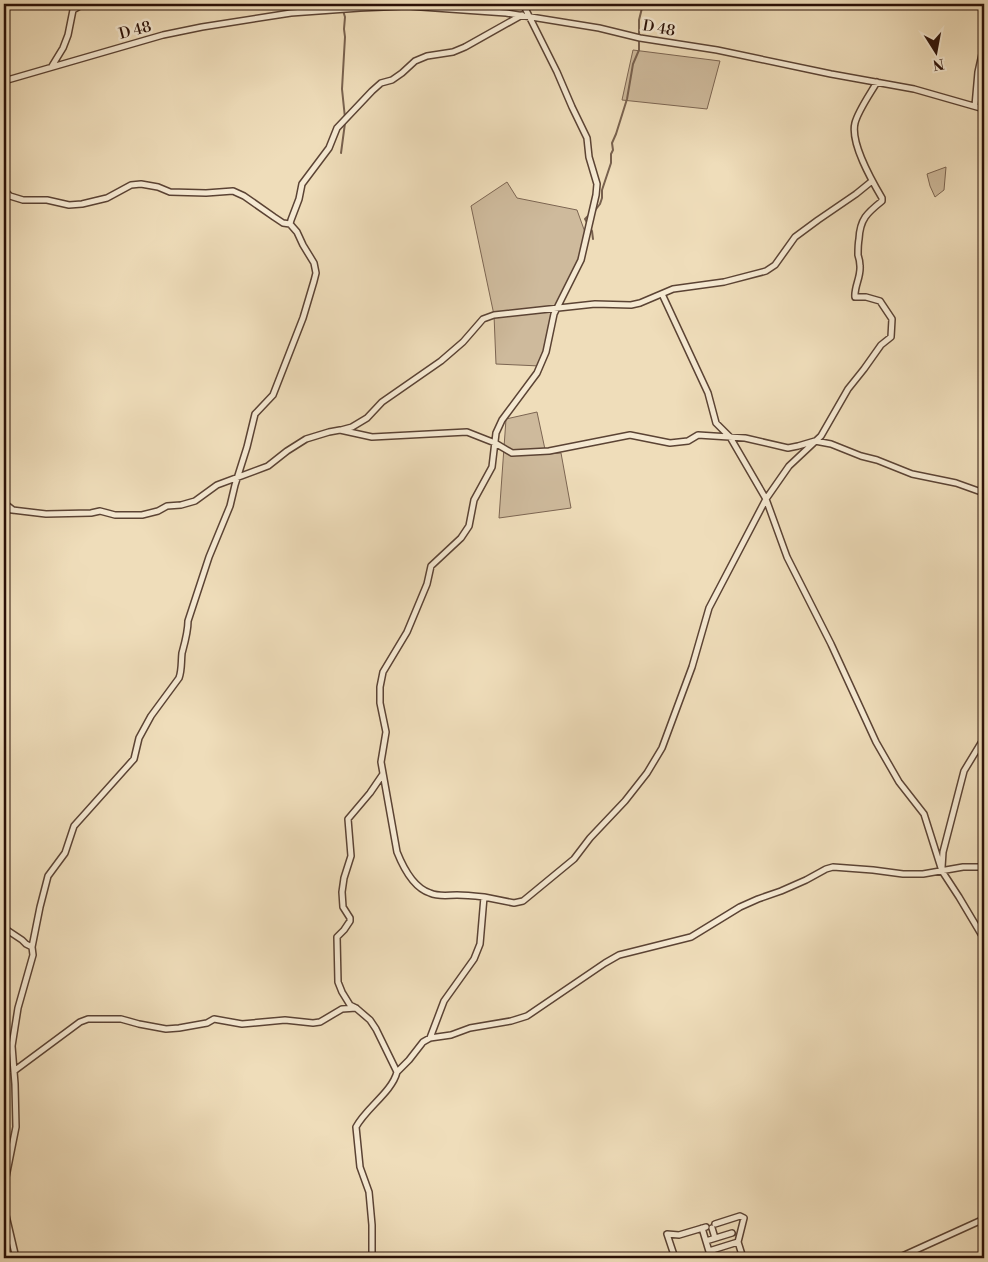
<svg xmlns="http://www.w3.org/2000/svg" width="988" height="1262" viewBox="0 0 988 1262" font-family="'Libre Bodoni',serif">
<rect width="100%" height="100%" fill="#efddba"/>
<filter id="stains"><feTurbulence type="fractalNoise" baseFrequency=".004" numOctaves="4"/><feColorMatrix values="0 0 0 0 .2 0 0 0 0 .09 0 0 0 0 .02 0 0 0 .5 -.17"/></filter>
<radialGradient id="worn" r=".72"><stop offset=".6" stop-color="#630" stop-opacity="0"/><stop offset="1" stop-color="#630" stop-opacity=".3"/></radialGradient>
<path fill="#ceba9c" stroke="#7c6552" d="M633 50 720 61 707 109 622 100Z
M946 167 944 190 935 197 930 186 927 174Z
M507 182 517 198 577 210 586 235 581 260 554 314 540 366 496 364 494 315 471 206Z
M537 412 546 454 561 453 571 508 499 518 506 419Z"/>
<g fill="none" stroke-linecap="round" stroke-linejoin="round">
<path stroke="#78614e" stroke-width="2" d="M341 4 345 17 344 29 345 37 342 89 345 118
M341 153 345 123
M593 213 600 204 602 198V190L611 163V154L613 150 612 143 616 134 627 99 633 64 639 50V20L643 4
M589 215 585 219 592 231 593 239"/>
<g stroke="#5b4334" stroke-width="8">
<path id="minor" d="M52 66 63 48 68 35 73 10 83 4
M4 81 163 35 202 27 291 13 360 8 407 6 506 13 599 28 640 38 717 50 831 74 914 89 984 109
M975 106 978 72 984 45
M4 190 10 196 23 200H47L69 205 82 204 107 198 131 185 141 184 158 187 170 192 206 193 233 191 244 196 274 217 283 223 290 224
M662 294 708 393 716 423 730 437 766 499 787 557 831 644 876 742 899 782 924 814 942 871 959 897 984 939
M341 430 352 427 367 418 382 402 441 361 463 342 483 319 494 315 595 304 631 305 640 303 673 289 724 282 766 271 775 265 795 237 818 220 856 194 872 181
M4 503 13 510
M4 509 46 514 91 513 100 511 115 515H142L158 511 167 506 181 505 195 501 217 485 268 466 287 451 306 439 329 432 340 430 372 437 467 432 495 443 512 453 549 451 630 435 670 443 688 441 698 435 745 438 788 448 798 446 815 441 831 444 861 456 877 460 912 474 956 483 984 493
M942 867 943 852 964 771 984 738
M484 897C475 896 466 895 457 895 448 895 439 897 430 893 414 888 403 867 397 852L381 762 386 732 380 703V687L383 672 407 632 427 584 431 566 461 538 469 526 474 500 492 467 496 433 502 420 537 373 546 352 554 314 581 260 596 195 597 184 589 157 587 138 572 107 557 72 523 4
M4 928 22 940 26 944 32 947 33 955 18 1008 12 1046 15 1084 16 1127 4 1187
M32 947 40 907 48 876 65 853 74 826 134 759 139 738 151 716 179 678C182 670 181 662 182 653 185 642 188 632 188 621L209 557 230 506 235 485 247 447 255 414 273 395 303 318 314 281 316 273 314 263 303 245 297 232 290 224 291 220 299 199 302 184 329 148 337 128 372 91 381 83 392 80 402 73 415 61 427 56 453 52 465 47 522 15
M430 1038 444 1001 474 959 480 944 484 897 514 903 523 901 574 859 590 838 625 801 647 773 662 748 692 667 709 608 766 499 789 466 821 436 848 389 864 369 881 345 891 337 892 319 880 301 866 297H855C854 287 861 277 860 266 860 262 859 258 858 255 858 250 858 244 859 239 860 219 867 213 882 201V198C872 181 850 143 855 123 858 111 870 94 877 82
M14 1071 80 1022 88 1019H121L139 1024 166 1029 179 1028 207 1023 214 1019 242 1024 285 1020 313 1023 320 1022 342 1009 356 1008
M397 1072 409 1060 423 1042 430 1038 451 1035 470 1028 511 1021 527 1016 605 963 619 955 691 937 740 907 758 899 781 891 806 880 826 869 833 867 873 870 903 874H923L963 867H984
M4 1207 16 1258
M715 1224 740 1216 744 1218 738 1242 743 1258
M702 1228 711 1258
M712 1228 715 1238
M706 1241 732 1233
M709 1251 738 1242
M372 1258V1225L369 1192 360 1167 356 1127C366 1108 392 1092 397 1072L376 1029 370 1020 356 1008 350 1005 342 992 338 982 337 937 344 930 350 921V918L343 907 342 892 344 878 351 856 348 819 370 793 383 774
M675 1258 667 1234 679 1235 706 1227
M898 1258 984 1219"/>
</g>
<use href="#minor" stroke="#f5e9d2" stroke-width="5"/>
</g>
<g text-anchor="middle" stroke-width="5" stroke-linejoin="round" paint-order="stroke">
<g font-size="15" fill="#2a1007" stroke="#f5e9d2">
<text transform="translate(659 28) rotate(10)" y="5">D 48</text>
<text transform="translate(135 30) rotate(-15)" y="5">D 48</text>
</g>
</g>
<rect width="988" height="1262" fill="none" stroke="#efddba" stroke-width="20"/>
<rect x="5" y="5" width="978" height="1252" fill="none" stroke="#2a1007" stroke-width="2.5"/>
<rect x="10" y="10" width="968" height="1242" fill="none" stroke="#2a1007"/>
<g transform="translate(936 52) rotate(169)" stroke="#f5e9d2" stroke-width="4" paint-order="stroke">
<path d="M0-4L9 19L0 12L-9 19Z" fill="#2a1007"/>
<text y="-8" font-size="14" font-weight="bold" text-anchor="middle" fill="#2a1007">N</text>
</g>
<rect width="100%" height="100%" filter="url(#stains)"/>
<rect width="100%" height="100%" fill="url(#worn)"/>
</svg>
